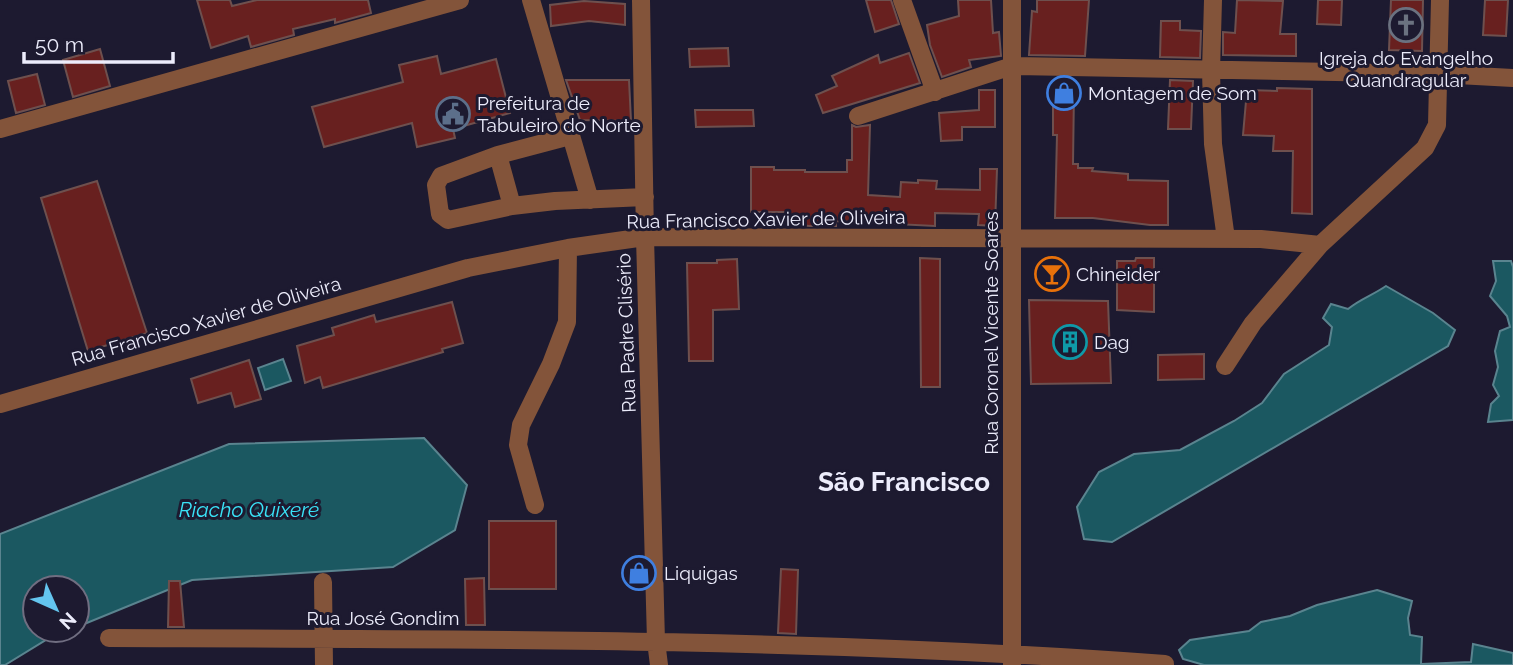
<svg xmlns="http://www.w3.org/2000/svg" width="1513" height="665" viewBox="0 0 1513 665" font-family="Raleway,sans-serif">
<rect width="100%" height="100%" fill="#1d1a30"/>
<path fill="#1b5861" stroke="#5a848f" stroke-width="2" d="M1493 261H1511L1513 267V420L1488 422 1491 404 1499 396 1493 385 1498 367 1495 351 1500 331 1510 327 1507 316 1490 296 1496 281Z
M1386 286 1433 313 1455 330 1448 346 1112 542 1084 539 1077 507 1099 472 1134 454 1180 450 1234 421 1262 403 1284 374 1329 345 1332 327 1323 318 1331 304 1348 309C1360 299 1373 295 1386 286Z
M283 359 291 381 265 390 258 368Z
M424 438 467 485 455 530 393 567 192 580 77 627V588H35V630H71L46 640 5 665H0V534L229 444Z
M1377 590 1412 601 1408 618 1410 635 1422 637 1421 664 1471 662 1473 644 1513 653V665H1204L1183 659 1179 650 1190 640 1249 631 1261 622 1290 616 1317 605Z"/>
<path fill="#68201f" stroke="#6e504e" stroke-width="2" d="M197 0H230L232 6 257 0H368L371 13 335 23V19L293 29 294 35 251 47 248 36 211 48Z
M866 0H891L899 24 875 32Z
M958 0H991L993 33 999 32 1001 56 969 60 971 67 942 77 930 45 927 25 959 16Z
M1037 0H1089L1085 56 1029 55 1032 11 1037 12Z
M1237 0 1283 1 1280 34H1296V56L1223 55V32L1235 33Z
M1318 0H1342L1341 25 1317 24Z
M1391 0H1423L1422 51 1389 50Z
M1485 0H1508L1506 36 1483 35Z
M584 1 625 4V25L589 21 551 26 550 5Z
M1161 21H1180V30L1201 31 1200 58 1160 57Z
M728 48 729 66 690 67 689 49Z
M100 49 110 86 73 97 63 60Z
M909 53 920 83 823 113 816 95 837 86 832 76 878 55 880 63Z
M437 56 441 74 496 59 510 113 453 129 455 138 417 147 412 123 324 147 312 107 403 82 399 65Z
M37 74 45 105 16 113 8 81Z
M566 80H629L631 121 580 120Z
M1170 80 1193 81 1191 129H1168Z
M1277 88 1312 89V214L1292 213 1293 151H1273L1274 136 1243 135 1247 90 1277 91Z
M979 90H995V127H962V140L941 141 939 113 979 110Z
M1053 90H1074L1073 164H1078V168H1093L1092 171 1128 174V180L1168 181V225H1150L1093 218H1055L1057 135H1053Z
M695 110H753L754 126 696 127Z
M852 125 856 127 870 125 868 195 900 197 901 182 918 183V180L937 181 936 189 980 190V169H997L995 226 978 225 979 214 935 213V226L836 221V226H810L785 224 786 212H751V167H774V170H805V172H847V160H852Z
M97 181 147 333 88 351 41 198Z
M920 258 940 259V387H921Z
M1136 258H1154V312L1117 310V261H1135Z
M737 259 739 309 713 310V361H689L687 263H717V260Z
M1029 300 1108 301 1111 383 1031 384Z
M452 302 463 343 442 349 443 352 323 388 320 377 305 383 297 346 334 335 332 328 374 315 376 322Z
M1204 354V379L1158 380V355Z
M249 360 261 399 235 407 231 393 198 403 191 379Z
M489 521H556V589H489Z
M781 569 798 570 796 634 778 633Z
M484 578 485 625H466L465 579Z
M169 581H180L184 627H168Z"/>
<g fill="none" stroke-linecap="round" stroke-linejoin="round">
<path stroke="#83543a" stroke-width="18" d="M531 0 590 200
M641 0 645 237 656 641 659 665
M902 0 935 92
M1012 0V665
M1213 0 1211 71 1213 144 1226 239
M858 116 1012 66 1439 74 1513 78
M0 129 460 0
M570 136 498 155 441 176 436 185 440 214 448 220 512 206 555 201 645 197
M498 155 512 206
M1225 366 1253 323 1320 245 1425 148 1437 125 1440 0
M0 404 468 268 568 248 645 237 1261 239 1320 245
M535 505 518 445 521 425 551 364 567 322 568 248
M323 582 324 665
M109 638C461 639 813 638 1165 664"/>
</g>
<defs>
<g id="church-ring" transform="scale(1.75)"><circle r="9.5" fill="#1d1a30" stroke="#6b7280" stroke-width="1.5"/><path d="M-1.2-6h2.4v3.5h3.3v2.4h-3.3V6h-2.4V-.1h-3.3v-2.4h3.3Z" fill="#6b7280"/></g>
<g id="shop-ring" transform="scale(1.75)"><circle r="9.5" fill="#1d1a30" stroke="#3f7fe0" stroke-width="1.5"/><path d="M-5-2.5h2.3a2.7 3.5 0 0 1 5.4 0H5L5.5 6h-11ZM-1.5-2.5h3a1.5 2.3 0 0 0-3 0Z" fill="#3f7fe0"/></g>
<g id="civic-ring" transform="scale(1.75)"><circle r="9.5" fill="#1d1a30" stroke="#5c6f8a" stroke-width="1.5"/><path d="M-.6-6.5H3V-4.5H.6V-3L4-1V1h2V6H-6V1h2V-1L-.6-3ZM-1.2 2.5V6h2.4V2.5Z" fill="#5c6f8a"/></g>
<g id="bar-ring" transform="scale(1.75)"><circle r="9.5" fill="#1d1a30" stroke="#e8710a" stroke-width="1.5"/><path d="M-6-5H6L.8 .8V4.5H3.5V6h-7V4.5H-.8V.8Z" fill="#e8710a"/></g>
<g id="building-ring" transform="scale(1.75)"><circle r="9.5" fill="#1d1a30" stroke="#0f9aa8" stroke-width="1.5"/><path d="M-4-6H4V6H1V3H-1V6H-4ZM-2.5-4.3h1.7v1.8h-1.7ZM.8-4.3h1.7v1.8H.8ZM-2.5-1h1.7V.8h-1.7ZM.8-1h1.7V.8H.8Z" fill="#0f9aa8"/></g>
</defs>
<g fill-rule="evenodd">
<use href="#church-ring" x="1406" y="25"/>
<use href="#shop-ring" x="1064" y="93"/>
<use href="#civic-ring" x="453" y="114"/>
<use href="#bar-ring" x="1052" y="274"/>
<use href="#building-ring" x="1070" y="342"/>
<use href="#shop-ring" x="639" y="573"/>
</g>
<g text-anchor="middle" stroke-width="6" stroke-linejoin="round" paint-order="stroke">
<g font-size="19" fill="#ececfb" stroke="#1d1a30" text-anchor="start">
<text x="1406" y="65" text-anchor="middle">Igreja do Evangelho<tspan x="1406" dy="22">Quandragular</tspan></text>
<text x="1088" y="100">Montagem de Som</text>
<text x="477" y="110">Prefeitura de<tspan x="477" dy="22">Tabuleiro do Norte</tspan></text>
<text x="1076" y="281">Chineider</text>
<text x="1094" y="349">Dag</text>
<text x="664" y="580">Liquigas</text>
</g>
<g font-size="19" fill="#ececfb" stroke="#1d1a30">
<text transform="translate(766 219) rotate(-1)" y="7">Rua Francisco Xavier de Oliveira</text>
<text transform="translate(206 321) rotate(-16)" y="7">Rua Francisco Xavier de Oliveira</text>
<text transform="translate(626 333) rotate(-92)" y="7">Rua Padre Clisério</text>
<text transform="translate(991 333) rotate(-90)" y="7">Rua Coronel Vicente Soares</text>
<text x="383" y="625">Rua José Gondim</text>
</g>
<g font-size="21" font-style="italic" fill="#3ae3f8" stroke="#1d1a30">
<text x="249" y="517">Riacho Quixeré</text>
</g>
<g font-size="26" font-weight="bold" fill="#ececfb" stroke="#1d1a30">
<text x="904" y="491">São Francisco</text>
</g>
</g>
<g transform="translate(56 609) rotate(135)"><circle r="33" fill="#1d1a30" stroke="#706e81" stroke-width="2"/>
<path d="M0-5L12 26L0 18L-12 26Z" fill="#64c5ee"/>
<text y="-10" font-size="19" font-weight="bold" text-anchor="middle" fill="#ececfb">N</text>
</g>
<path d="M24 52v10h149v-10" fill="none" stroke="#ececfb" stroke-width="3.5"/>
<text x="35" y="52" font-size="21" fill="#ececfb" stroke="#1d1a30" stroke-width="5" paint-order="stroke">50 m</text>
</svg>
